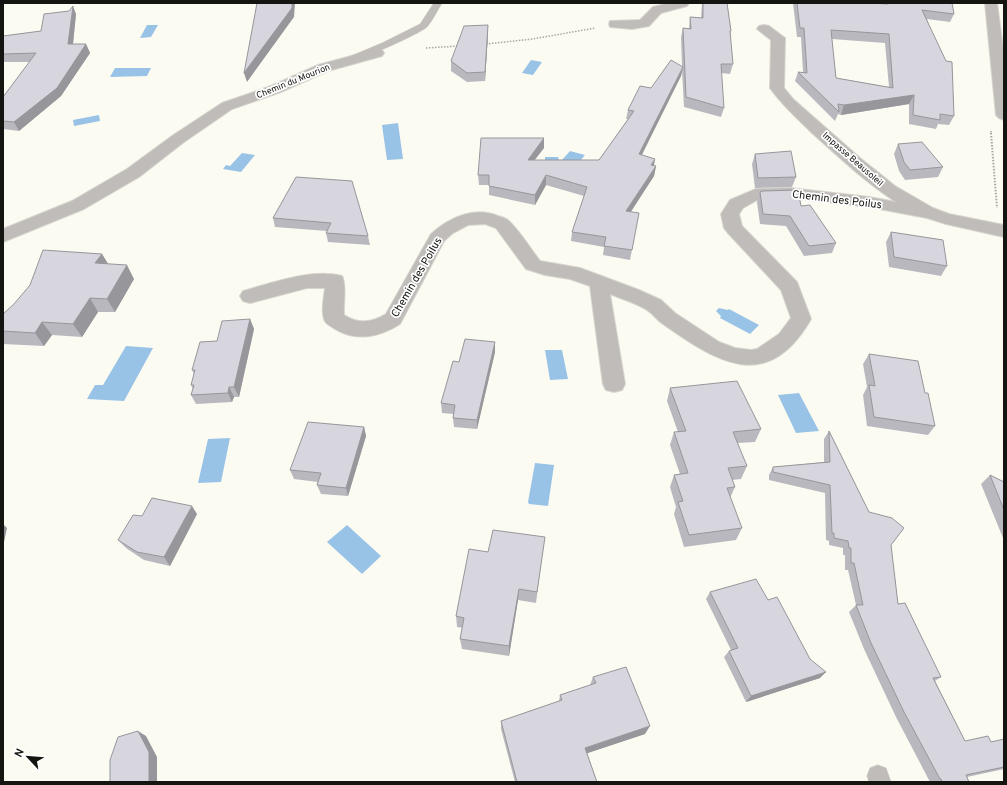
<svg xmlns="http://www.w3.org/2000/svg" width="1007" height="785" viewBox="0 0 1007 785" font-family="Overpass,sans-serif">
<rect width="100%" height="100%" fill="#fcfbf2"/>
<path fill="#98c3e7" d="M147 25H158L151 37 140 38Z
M531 60 542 62 533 75 522 73Z
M115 68H151L147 76 110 77Z
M99 115 100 121 74 126 73 120Z
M398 123 403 159 387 160 382 125Z
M570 151 585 155 575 167H545V157H558L559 160H562Z
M242 153 255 155 241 172 223 169 226 165 230 166Z
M719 308 728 310 729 309 759 325 750 334 720 318 721 316 716 311Z
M126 346 153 348 124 401 87 399 95 385H103Z
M545 350H562L568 379 550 380Z
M799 393 819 431 796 433 778 395Z
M230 438 221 482 198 483 208 439Z
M535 463 554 465 548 506 529 504 528 502Z
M347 525 381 556 362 574 327 542Z"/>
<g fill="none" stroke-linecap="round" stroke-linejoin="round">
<g stroke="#d7d6ce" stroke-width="1">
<path id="service" d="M434 3H442C437 11 433 20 427 27 421 33 358 62 351 60L349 58 351 56 382 43 420 24Z
M878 765 886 768 891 782H869L867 776 870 768Z"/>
</g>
<g stroke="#d7d6ce" stroke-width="2">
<path id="minor" d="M669 3H689L687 6 661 13 649 26 632 29 610 27 609 24 610 21 640 20 653 7Z
M764 25 769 26 785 38 784 88 793 99 860 158 895 186 933 208 949 214 1004 225V237L946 224 927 218 869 207 790 198 759 199 743 208 739 214 742 226 797 282 811 319C768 394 718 363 663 324 657 320 653 314 647 310 636 303 622 299 610 294L625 384 622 390 614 392 606 390 603 384 590 286 570 279 545 275 526 269 496 228 485 224 468 225 453 233 444 241 400 324C380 337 356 342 335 329 331 326 325 324 324 319 321 310 324 297 325 288H307L250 303 243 301 240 296 243 291C272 283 312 268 342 276 347 285 343 305 344 315 358 324 371 323 386 314L431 234C449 218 474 206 498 216 502 217 507 219 509 221 521 233 530 248 540 261L580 268 639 290 661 300 675 313 719 342 735 348 751 350 757 349 779 334 791 318 781 290 727 232 724 228 721 214 730 200 756 189 790 188 869 197 896 202C865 182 839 157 812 133 797 118 782 105 770 88L771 40 757 29 759 26Z
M377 49 382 50 384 53 382 56 328 71 281 92 232 109 184 142 139 177 84 209 3 242V229L72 201 127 169 172 136 222 103 271 86 318 65Z"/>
</g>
<g stroke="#d7d6ce" stroke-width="2">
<path id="tertiary" d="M985 3H997L1004 56V120L999 118 996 115Z"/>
</g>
<path stroke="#a8a8a1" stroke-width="1.5" stroke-dasharray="1.5 1.5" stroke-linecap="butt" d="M486 44 533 39 595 28
M426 48 459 46
M991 131V134"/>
<path stroke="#a8a8a1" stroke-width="2" stroke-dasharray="1.5 1.5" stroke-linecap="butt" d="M991 133 997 208"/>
<use href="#service" fill="#c0bcba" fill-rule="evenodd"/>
<use href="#minor" fill="#c0bcba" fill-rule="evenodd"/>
<use href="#tertiary" fill="#c0bcba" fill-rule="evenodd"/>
</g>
<path fill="#b9b8bf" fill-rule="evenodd" d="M702 3H727L731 31 730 37 733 64 730 74 721 73 724 108 721 117 684 107 682 70 681 76 642 155 655 159 654 166H656L654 176 630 212 639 213 630 260 603 255 604 247 571 241 572 232 584 196 546 185 535 205 489 195V185H479L478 175 544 138V148L535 160H599L628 119H626L628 110 651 88 682 67 681 37 683 28H689L690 17 701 18Z
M793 3H870L881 4V3H952L954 14 950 22 927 19 954 116 949 125 938 124 936 129 909 124V104L841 115 838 114 835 121 795 81 798 72H803L801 37H797ZM832 39 885 43 889 87 836 78Z
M76 14 73 44H86L90 53 61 96 19 131 3 129V97L30 62H3V36L41 31Z
M488 25V34L485 81 467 82 451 71V61Z
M898 144 943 167 938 177 905 180 899 171 894 154Z
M755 154 796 177 792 187 755 188 752 164Z
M296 177 368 236 370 245 328 242 326 233 327 231 275 227 273 218Z
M760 192 801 206 836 243 832 253 804 256 786 226 760 224 757 202Z
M891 232 947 266 941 276 889 267 886 242Z
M102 254 108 264 134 279 115 312H98L82 337 52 335 44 346 3 344V314Z
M250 319 254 329 239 397H234L232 402 196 404 191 395 193 389 191 385 194 374 192 370 217 341Z
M495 342V352L477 429 454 427 453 418 454 414 442 413 441 403 459 362Z
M869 354 925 393 935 426 928 435 867 426 863 395 867 387 863 364Z
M670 388 761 429 755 442 737 443 747 466 741 479 732 480 735 487 730 498 742 528 736 540 684 547 674 514 676 507 670 487 674 475 680 474 670 445 674 432H678L667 401Z
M364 427 366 436 348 496 321 494 317 485 318 482 294 479 290 470Z
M829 431 869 512 891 545 898 604 941 677 935 681 965 741 991 742 1004 739V769L967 777 969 782H930L896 717 864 649 849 612 856 605 848 570H845V555H843V548L829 545V541L826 540 825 493 769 480V475L773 467 824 462V439Z
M990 475 1004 482V538H1003L981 484Z
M197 514 170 566 144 560 126 548 118 540 142 516Z
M543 549 536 603 518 600 509 656 462 649 460 639 463 628 457 627 456 616 488 552Z
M710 592 768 600 810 659 820 678 746 702 724 657 729 651 731 650 706 599Z
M593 677 645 734 587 753 597 782H515L501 729V721L559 701 560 695 590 685Z"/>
<path fill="#96969b" d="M292 3H295L294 17 247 82 244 73Z
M73 6 76 14 72 53 68 44Z
M488 25V34L485 81V72Z
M86 44 90 53 61 96 19 131 14 122Z
M683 67 681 76 637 164 639 154Z
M914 95 909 104 841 115 844 105Z
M544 138V148L527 169 528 160Z
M655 159 653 168 651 165Z
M656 166 654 176 625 221 626 211Z
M546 175V185L535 205V195Z
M102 254 110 267 95 263Z
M127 265 134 279 115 312 107 299Z
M90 298 98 312 82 337 73 324Z
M250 319 254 329 239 397 234 387Z
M42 322 52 335 44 346 35 333Z
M495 342V352L477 429V420Z
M229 387 234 397 232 402 228 393Z
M364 427 366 436 348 496 346 488Z
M192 506 197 514 170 566 164 557Z
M3 524 7 528 3 547Z
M519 589 518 600 509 656V646Z
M826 672 820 678 746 702 751 696Z
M650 726 645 734 582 755 585 748Z
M138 731 146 736 157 757V782H149Z"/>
<path fill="#d7d6de" stroke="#96969b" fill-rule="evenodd" d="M257 3H292V8L244 73Z
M703 3H727L731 31H730L733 64H721L724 108 686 97 683 28 691 29 690 17 703 18Z
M797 3H870L888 4V3H952L954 14 922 10 946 61 952 62 954 116 940 114V120L913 115 914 95 844 105 838 104 839 112 798 72 807 73 804 28H800ZM831 30 889 34 893 88 836 78Z
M73 6 68 44H86L57 88 14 122 3 121V97L36 53 3 54V36L41 31 44 14 69 11Z
M488 25 485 72 467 73 451 61 464 26Z
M671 60 683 67 639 154 655 159 651 165 656 166 626 211 639 213 632 250 604 246 606 237 572 232 587 187 546 175 535 195 489 186V175H478L481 138H544L528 160H599L634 111 628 110 640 86 651 88Z
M922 142 943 167 910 170 904 162 898 144Z
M791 151 796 177 758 178 755 154Z
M296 177 352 181 368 236 326 233 331 223 273 218Z
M798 190 801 206 810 205 836 243 809 246 790 216 763 214 760 192 763 191Z
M891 232 943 240 947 266 894 257Z
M43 250 102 254 95 263 127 265 107 299 90 298 73 324 42 322 35 333 3 331V314L14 304 30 285Z
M250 319 234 387H229L228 393 191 395 194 385H191L195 370H192L200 342 217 341 222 321Z
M465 339 495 342 477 420 453 418 455 405 441 403 453 361 459 362Z
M869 354 918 361 925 393H928L935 426 874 417 869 385 875 386Z
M737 381 761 429 733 432 747 466 728 468 735 487 727 488 742 528 689 535 678 502 683 501 674 475 688 473 674 432 686 431 670 388Z
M308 422 364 427 346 488 317 485 321 473 290 470Z
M829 431 869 512 892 518 904 528 891 545 898 604 905 603 921 636 941 677 933 678 965 741 988 736 991 742 1004 739V767L966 775 969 782H942L941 779H940L904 712 871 643 856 605H863L854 563H851V548H849L848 541 834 538V533H832L830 485 773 472V467L830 462Z
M990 475 1004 482V510Z
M152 498 192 506 164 557 137 552 118 540 133 515 142 516Z
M493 530 545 537 537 592 519 589 509 646 460 639 464 618 456 616 469 549 488 552Z
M756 579 768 600 777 597 810 659 826 672 751 696 729 651 738 648 710 592Z
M626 667 650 726 585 748 597 782H517L501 721 562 700 560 695 596 683 593 677Z
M138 731 149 752V782H110V760L118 737Z"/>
<g text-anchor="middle" stroke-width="3.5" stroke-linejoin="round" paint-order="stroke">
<g font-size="9" fill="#141411" stroke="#fff">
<text transform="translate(293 81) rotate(-22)" y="3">Chemin du Mourion</text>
<text transform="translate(853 159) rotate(41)" y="3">Impasse Beausoleil</text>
</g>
<g font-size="11" fill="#141411" stroke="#fff">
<text transform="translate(837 199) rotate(7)" y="4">Chemin des Poilus</text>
<text transform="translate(416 277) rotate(-60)" y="4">Chemin des Poilus</text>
</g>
</g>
<rect width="1007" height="785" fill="none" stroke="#141411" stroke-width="8"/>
<g transform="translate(28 757) rotate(296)" stroke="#ffffff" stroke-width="3" paint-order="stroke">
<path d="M0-3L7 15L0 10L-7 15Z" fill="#141411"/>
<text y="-6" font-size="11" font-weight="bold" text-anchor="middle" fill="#141411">N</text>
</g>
</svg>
